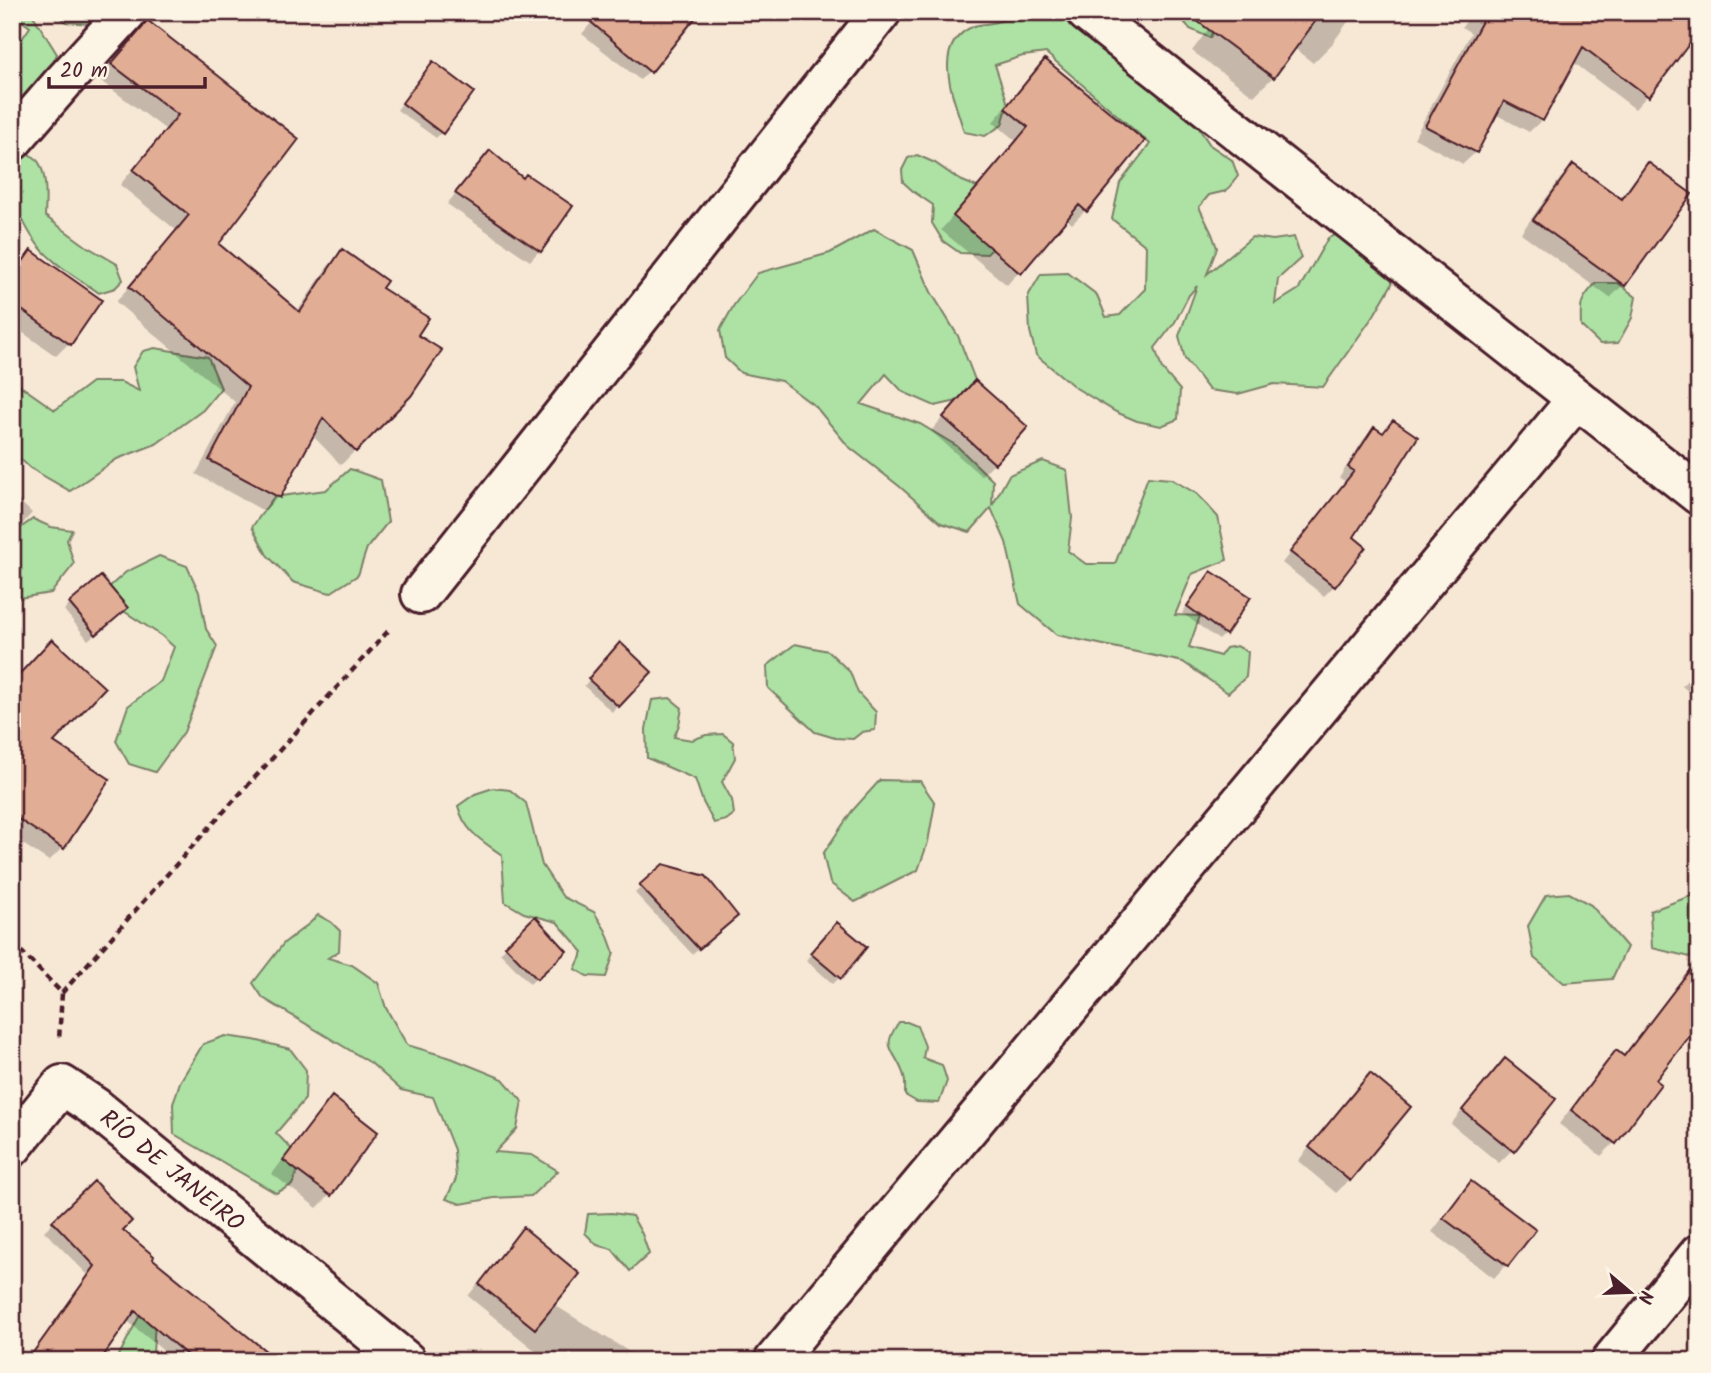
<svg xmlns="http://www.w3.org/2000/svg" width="1711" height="1373" viewBox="0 0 1711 1373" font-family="Kalam,sans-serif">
<rect width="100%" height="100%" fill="#f7e7d5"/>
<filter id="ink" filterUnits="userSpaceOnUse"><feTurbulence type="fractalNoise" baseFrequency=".0143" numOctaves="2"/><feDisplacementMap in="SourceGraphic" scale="14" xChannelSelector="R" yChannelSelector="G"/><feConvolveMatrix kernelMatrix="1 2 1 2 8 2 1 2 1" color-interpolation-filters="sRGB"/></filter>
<g filter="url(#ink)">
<path fill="#ade2a4" stroke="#7c8068" stroke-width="2" d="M12 12H28L34 17 57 54 44 83 12 123V54L30 27 12 14Z
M56 12H114L102 25 66 22Z
M1027 12H1046L1077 18 1185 107 1210 145 1232 160 1238 176 1226 191 1209 195 1199 207 1212 234 1217 248 1207 274 1252 237 1273 240 1294 237 1301 258 1278 279 1275 304 1299 289 1328 238 1343 231 1393 247 1392 284 1374 315 1323 387 1274 384 1238 394 1209 390 1185 359 1179 336 1197 286 1189 295 1175 322 1155 348 1162 369 1180 390 1178 419 1161 426 1137 421 1116 412 1076 388 1036 355 1030 331 1028 296 1041 274 1068 273 1097 295 1106 317 1120 315 1145 289 1146 246 1112 219 1120 183 1150 144 1046 53 1023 56 995 65 1008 104 1002 125 985 136 964 132C954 97 929 45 974 26 981 24 989 24 996 22 1007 20 1017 16 1027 12Z
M1176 12H1221L1210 38 1190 29Z
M12 151C19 152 28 153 34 157 48 168 46 200 45 216L86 246 117 264 123 280 115 288 99 293C77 277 48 262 33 238 25 227 22 215 12 204Z
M917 155 935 163 960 180 987 191 1006 235 987 254 960 253 943 241 932 223 933 205 914 192 903 182 902 170 908 158Z
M874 229 913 250 931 292 958 336 975 380 957 401 935 406 903 392 886 374 861 404 920 424 957 446 993 481 992 506 1009 475 1043 461 1067 470 1072 518 1068 551 1086 564H1115L1148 477 1171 479 1197 494 1218 517 1227 560 1192 574 1175 615 1200 616 1189 647 1220 656 1226 648 1237 646 1248 652 1246 677 1228 693 1183 662 1057 635 1020 604 1006 542 991 508 970 532 941 523 899 486 848 446 816 407 781 381 741 373 725 358 720 330 734 305 758 273 830 253Z
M1596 283H1618L1636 297 1632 318 1618 343 1600 344 1581 326C1580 303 1580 300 1596 283Z
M155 348 208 357 221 388 203 410 156 444 117 459 70 491 30 468 12 451V380L55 410 92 382H121L139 391 133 367 143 351Z
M350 469 381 480 388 522 367 548 358 575 330 593 293 582 267 555 252 527 274 497 326 490Z
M33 519 51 527 72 530 67 540 74 564 51 593 12 599V534Z
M159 556 187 566 199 592 206 629 217 646 184 732 155 772 129 764 116 741 128 706 161 681 174 647 162 636 119 608 108 588 126 572Z
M795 644 828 651 850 672 858 693 876 712 875 730 862 732 853 739 835 738 815 732 768 688 767 666Z
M670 698 682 708 679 725 674 737 692 740 706 735 723 734 733 742 735 758 722 782 732 800 734 814 726 820 714 823 703 802 695 779 647 758 646 729 652 700Z
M880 780 920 781 935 803 928 842 918 870 855 902 830 883 823 854 852 811Z
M493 788 510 790 526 803 542 865 563 897 594 912 606 931 614 953 606 977 587 976 575 969 583 952 557 922 524 913 505 902 502 855C481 840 465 832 458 806L475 794Z
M1569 893 1591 905 1627 947 1612 979 1564 983 1534 958 1528 926 1546 895Z
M1699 893V951L1690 957 1652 948 1650 911Z
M318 915 331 922 340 931 339 951 328 958 352 965 378 983 386 1008 407 1045 451 1058 503 1079 522 1101 517 1129 495 1152 532 1155 558 1171 531 1196 494 1198 461 1204 446 1199 456 1179 454 1150 433 1097 401 1090 371 1063 263 998 253 983 284 943 310 923Z
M899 1022H907L917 1026 925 1046 923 1058 942 1065 947 1081 939 1103 917 1102 905 1095C905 1088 906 1080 903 1073 894 1048 880 1049 899 1022Z
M225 1036 254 1040 290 1049 306 1070 305 1099 276 1133 302 1160 292 1185 276 1193 174 1134 173 1104 180 1082 203 1044Z
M612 1213 632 1216 642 1234 649 1254 630 1271 612 1249 597 1245 585 1233 588 1214Z
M157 1290 153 1353 162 1361H116L145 1305Z"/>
<path fill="#0003" d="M12 12H26L12 36Z
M600 12 653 67 640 80 582 34Z
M1221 12H1355L1332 44 1313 63 1294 48 1273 77 1254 96 1192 51Z
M1473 12H1699V28L1647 96 1635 109 1573 62 1542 120 1529 132 1495 114 1476 152 1463 164 1414 138 1471 33 1462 27Z
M147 23 297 139 217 244 297 312 328 266 343 252 380 288 415 335 410 395 341 465 312 435 278 497 264 511 196 474 235 402 116 302 176 230 120 185 165 129 98 79 129 43 133 37Z
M1046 61 1142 141 1085 211 1072 224 1066 218 1007 285 941 230 1016 141 993 122 1033 74Z
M427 70 442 132 436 138 397 110Z
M490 153 540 250 530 261 447 204 480 163Z
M1648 164 1690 194 1623 285 1610 298 1521 233 1560 179 1573 166 1619 200 1636 177Z
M31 253 69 343 56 356 12 325V274Z
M962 395 994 463 981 476 931 431Z
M1374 429 1351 538 1334 586 1324 596 1282 563 1345 481 1339 478 1364 439Z
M12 494 32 513 12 536Z
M1211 573 1225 634 1219 640 1182 613 1205 579Z
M70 604 119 614 88 640 64 610Z
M614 651 649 672 612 712 584 686Z
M1699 666V701L1682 686Z
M12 684 52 743 107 780 62 848 49 861 12 837Z
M664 866 730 922 692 954 635 893Z
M535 919 564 951 530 984 500 953Z
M831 930 839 978 833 984 806 960Z
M1684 980 1653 1080 1614 1143 1601 1156 1559 1124 1603 1065 1616 1052 1622 1057 1671 993Z
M1505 1060 1512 1150 1499 1163 1451 1124 1492 1073Z
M1357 1089 1409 1108 1349 1180 1336 1193 1298 1161Z
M332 1099 376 1133 330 1195 317 1208 272 1174 319 1112Z
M94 1183 120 1230 150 1259 225 1361H176L126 1320 95 1361 50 1329 88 1275 44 1231Z
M1472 1183 1533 1230 1506 1265 1494 1278 1432 1232 1459 1196Z
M512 1241 553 1304 639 1358 637 1361H548L468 1296Z"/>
<path fill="#e2ad95" stroke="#4a1f2b" stroke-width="2" d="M579 12H700L651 73Z
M1185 12H1322L1274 78Z
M1487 12H1699V31L1649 97 1583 47 1543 121 1504 101 1477 153 1425 126Z
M147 20 299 139 219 244 300 312 342 249 387 281 382 288 429 318 418 335 442 350 411 396 356 452 323 418 280 498 209 460 248 387 129 287 189 215 133 170 178 115 111 64 143 27Z
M1045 59 1145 141 1087 212 1079 205 1021 274 953 216 1028 127 1005 108Z
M433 61 474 92 443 134 402 103Z
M490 150 523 178 526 174 573 206 541 252 455 193Z
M1648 162 1692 194 1625 286 1533 220 1573 164 1622 199Z
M31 250 102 300 71 345 12 303V277Z
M975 380 1028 427 995 464 943 417Z
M1393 420 1418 437 1354 537 1366 547 1335 587 1290 552 1354 471 1348 467 1374 427 1383 433Z
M1211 571 1251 597 1226 635 1187 606Z
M101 576 128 608 96 635 69 603Z
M52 639 105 688 54 742 110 779 64 849 12 815V682Z
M620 642 652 672 619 707 588 679Z
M663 864 706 876 738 916 699 949 639 885Z
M535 916 567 951 537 979 505 946Z
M837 922 867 947 841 979 810 953Z
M1699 958V1024L1656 1080 1661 1084 1616 1144 1571 1110 1616 1050 1624 1056Z
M1505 1058 1556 1099 1514 1152 1462 1110Z
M1370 1073 1411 1107 1350 1181 1309 1147Z
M332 1096 378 1132 331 1196 283 1160Z
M94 1181 132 1221 123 1230 154 1256 153 1259 278 1361H194L135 1311 100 1361H27L95 1266 52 1221Z
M1471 1181 1536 1230 1508 1266 1443 1218Z
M523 1227 580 1274 535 1329 479 1284Z"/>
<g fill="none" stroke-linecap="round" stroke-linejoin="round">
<g stroke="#4a1f2b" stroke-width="44">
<g id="minor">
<path d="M1086 12 1699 495"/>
<path d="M12 141 64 81 127 12"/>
<path d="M421 594 881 12"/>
<path id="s1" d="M12 1147 62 1085 95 1107 406 1361"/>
<path d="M774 1361 1577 399"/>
<path d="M1611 1361 1699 1254"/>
</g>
</g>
<path stroke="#4a1f2b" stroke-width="4.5" stroke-dasharray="7 5" stroke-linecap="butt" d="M12 942 62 993 59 1040
M62 993 197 841 390 629"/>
<use href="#minor" stroke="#fcf5e5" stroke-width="38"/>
</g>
</g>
<g text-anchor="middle" stroke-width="5" stroke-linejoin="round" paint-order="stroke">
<g font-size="24" fill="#4a1f2b" stroke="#fcf5e5">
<text dy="8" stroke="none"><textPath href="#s1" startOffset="219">RÍO DE JANEIRO</textPath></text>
</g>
</g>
<rect width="1711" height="1373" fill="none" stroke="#fcf5e5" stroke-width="42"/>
<rect x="21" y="21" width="1669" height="1331" fill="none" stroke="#4a1f2b" stroke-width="2.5" filter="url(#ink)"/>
<g transform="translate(1630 1292) rotate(109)" stroke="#fcf5e5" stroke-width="5" paint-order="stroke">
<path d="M0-5L12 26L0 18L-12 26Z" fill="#4a1f2b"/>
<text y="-10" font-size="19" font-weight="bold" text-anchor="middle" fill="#4a1f2b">N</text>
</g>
<path d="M49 77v10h156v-10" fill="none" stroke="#4a1f2b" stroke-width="3.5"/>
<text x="60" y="77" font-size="21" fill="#4a1f2b" stroke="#fcf5e5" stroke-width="5" paint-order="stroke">20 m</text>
</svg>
